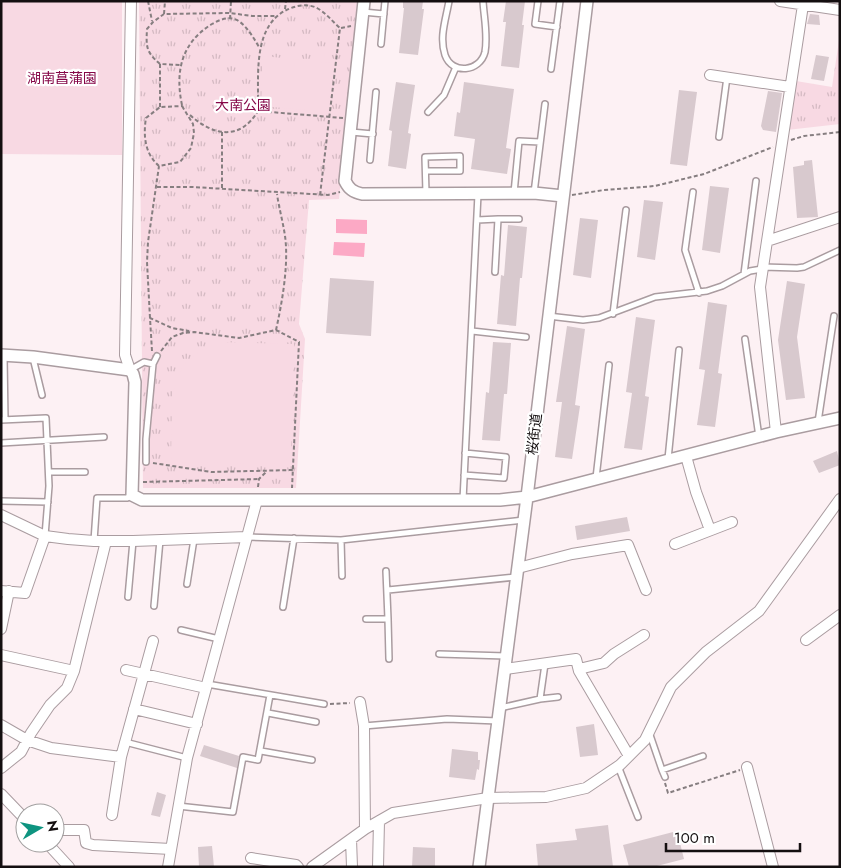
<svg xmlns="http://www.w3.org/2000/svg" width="841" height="868" viewBox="0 0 841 868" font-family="Jost,'Noto Sans JP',sans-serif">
<defs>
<pattern id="grass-tufts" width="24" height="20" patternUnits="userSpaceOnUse" patternTransform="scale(1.25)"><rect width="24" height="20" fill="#f8d9e3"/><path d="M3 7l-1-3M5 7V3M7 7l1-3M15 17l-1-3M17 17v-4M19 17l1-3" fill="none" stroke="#d4b9c2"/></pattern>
</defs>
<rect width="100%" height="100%" fill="#fdf1f4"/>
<path fill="url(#grass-tufts)" d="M139 1H357L339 199 309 200 299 324 305 339 296 488H143Z
M840 34V124L787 130 796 81 832 87Z"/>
<path fill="#f8d9e3" d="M1 1H122V155L1 154Z
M263 56 331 63 328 112 261 106Z
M219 342 294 344 291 456 280 464 171 462 172 395 183 365 200 351Z"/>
<path fill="#fca9c5" d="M336 219 367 220V234L336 233Z
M334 242 365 243 364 257 333 255Z"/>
<path fill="#d8c9ce" d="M403 1H423L422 9H424L418 55 399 53 404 8H403Z
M506 1H525L522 25H524L519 68 501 66 506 22H503Z
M810 14 819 15 820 25 807 24Z
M816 55 829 57 824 81 811 79Z
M396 82 415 85 408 133 411 134 406 169 388 166 392 131 389 130Z
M464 82 514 89 506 148 511 149 507 174 471 169 475 139 454 136 457 112 460 113Z
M679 90 697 92 687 166 670 164Z
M768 91 782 93 776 132 763 130 761 126Z
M812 160 818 217 797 218 793 167 804 165V161Z
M710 186 729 188 720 253 702 250Z
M644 200 663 202 655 260 637 257Z
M580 218 598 220 591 278 573 275Z
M508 225 527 227 522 278H520L516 326 497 324 501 275 504 276Z
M330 278 374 281 371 336 326 333Z
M787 281 805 284 797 337 805 398 786 400 778 340Z
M708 302 727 305 718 373 722 374 715 427 697 425 705 370 699 369Z
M636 317 655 320 645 396 649 397 642 450 624 448 632 393 626 392Z
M567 326 585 329 575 405 580 406 572 459 555 457 562 402H556Z
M493 342 511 343 507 394H504L500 441 482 440 486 392 489 393Z
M837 451 840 465 819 473 813 461Z
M627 517 630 531 577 540 575 526Z
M594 724 598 755 580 757 576 727Z
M204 745 239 756 237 768 200 756Z
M452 749 478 752V760H480L479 770 477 769 475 780 449 777Z
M157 792 166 795 160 817 151 815Z
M608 825 613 867H538L536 844 577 840 575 829Z
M677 831 684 859 653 867H629L623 845Z
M212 846 214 867H199L198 847Z
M413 847 435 848V867H412Z"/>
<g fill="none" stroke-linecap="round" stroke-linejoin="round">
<g stroke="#aa9ca0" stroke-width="8">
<path id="service" d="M449 1C446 19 439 37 445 55 452 75 480 72 485 52 488 35 484 18 483 1
M538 1 535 24 557 27
M363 12 384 14
M381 44 385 1
M551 69 560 1
M428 112 444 95 456 67
M351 132 373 134
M719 137 727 77
M370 160 376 92
M693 192 685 250 699 293
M426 193 425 157 460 156V171H426
M514 193 519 141 540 142
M534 193 545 104
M498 219H519
M477 220 498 219 495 272
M763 267 797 268 804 267 840 250
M744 274 756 181
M613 314 626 210
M548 316 583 320 599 318 655 297 707 291 722 286 750 271 762 269
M472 331 526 337
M745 339 759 437
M4 356 5 420
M33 358 42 395
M130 370 144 362 153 364
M1 420 46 418 49 486 45 536
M818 422 834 316
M1 443 104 437
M668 459 679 350
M146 462V439L153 364 157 356
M49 472H85
M464 475 504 478 506 457 465 453
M596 478 609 365
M463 500 478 194
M1 501 48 502
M247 537 341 540 342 576
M341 540 524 520
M94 541 97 498H127L132 495
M187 584 194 539
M388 590 516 577
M128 597 133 541
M154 606 160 540
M283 607 294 538
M366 619H388L386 571
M388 619 389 659
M181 630 219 639
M439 654 506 656
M207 684 324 704
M540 699 558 697
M500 708 540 699 545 664
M268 713 316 722
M364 726 447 719 498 721
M649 732 662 770 703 756
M125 742 187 758
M261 751 312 760
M618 766 638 817
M662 770 665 777
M178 806 233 812 243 757 258 760 270 695"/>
</g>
<g stroke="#aa9ca0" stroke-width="12">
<path id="minor" d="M780 1 840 10
M710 75 790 87
M767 241 840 217
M130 370 125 355 131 1
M776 432 760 287 803 5
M686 456 696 492 710 530
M1 515 45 536 68 539 94 541H133L247 537
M675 544 732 522
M518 568 572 554 628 545 646 590
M1 591 25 593 45 536
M1 629 9 591
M806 640 840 615
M1 655 74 671
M505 669 576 659 579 671 629 756
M579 669 604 663 614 654 644 635
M126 670 206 688
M360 702 364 726 365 829
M134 709 197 724
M1 725 27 740 51 748 121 757
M747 767 773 867
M1 768 21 752 31 733 50 705 67 688 74 671 106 541
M1 794 25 819
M112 815 121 757 153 641
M55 830H84L86 843 93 845 171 849
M351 839 352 867
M47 843 69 867
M251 858 296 865 298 867
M168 867 187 758 257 500
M312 867 365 829 393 813 488 798 546 797 586 788 620 765 645 740 671 687 706 652 759 611 840 499
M378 867 379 821"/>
</g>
<g stroke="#aa9ca0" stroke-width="14">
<path id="tertiary" d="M364 1 345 181C349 189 353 192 362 194L534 193 563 196
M1 355 33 357 130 370 133 374 135 382 132 495 142 500H500L527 497 776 432 840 418
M479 867 527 497 587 1"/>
</g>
<path stroke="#867e80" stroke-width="2" stroke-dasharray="4 2.5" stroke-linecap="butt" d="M148 1 152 21
M285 9 286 1
M164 14 165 1
M230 19 231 1
M341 28 351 26
M160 64C146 52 146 47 147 29L153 22 164 14 230 13 252 16H276
M182 105C175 72 181 43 212 24 219 20 228 16 237 20 247 26 253 37 259 47
M182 106 193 124 194 133 191 148 180 162 159 166C145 154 143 136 146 118L160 107Z
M160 107V64L180 65
M190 115C213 136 240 141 258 111
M222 132V189
M791 140 804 136 840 132
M157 187H192L328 195 340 192
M320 195 340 28C332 21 326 13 317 8 309 4 299 5 291 8 251 23 259 77 258 111L343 118
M572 195 604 190 655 186 704 174 773 147
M150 318 147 262 148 242 159 166
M276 330C282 303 289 264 285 236 283 222 279 208 277 194
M152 351 150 318 172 328 189 331
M161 351 172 337 183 333 194 332 239 338 276 330 299 342 292 488
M153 463 211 472 293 470
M143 482 259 479
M258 487 259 479 267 471
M330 704 350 703
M665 783 668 793 740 770"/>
<use href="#service" stroke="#fff" stroke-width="5"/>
<use href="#minor" stroke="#fff" stroke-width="10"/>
<use href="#tertiary" stroke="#fff" stroke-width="11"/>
</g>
<g text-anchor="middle" stroke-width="4.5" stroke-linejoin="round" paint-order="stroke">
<g font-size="14" fill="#850748" stroke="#fff">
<text x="62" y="83">湖南菖蒲園</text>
<text x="243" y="110">大南公園</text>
</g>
<g font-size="14" fill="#140f10" stroke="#fff">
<text transform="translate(534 434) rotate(-83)" y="5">桜街道</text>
</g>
</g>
<rect width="841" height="868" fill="none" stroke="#140f10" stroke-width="5"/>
<g transform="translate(40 828) rotate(81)"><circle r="24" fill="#ffffff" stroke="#a19f9f"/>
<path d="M0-4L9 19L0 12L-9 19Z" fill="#0e9480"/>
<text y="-8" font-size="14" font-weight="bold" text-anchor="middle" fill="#140f10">N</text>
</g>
<path d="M666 843v8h134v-8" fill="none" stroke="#140f10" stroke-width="2.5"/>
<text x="674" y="843" font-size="15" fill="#140f10" stroke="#ffffff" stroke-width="4" paint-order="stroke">100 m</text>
</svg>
